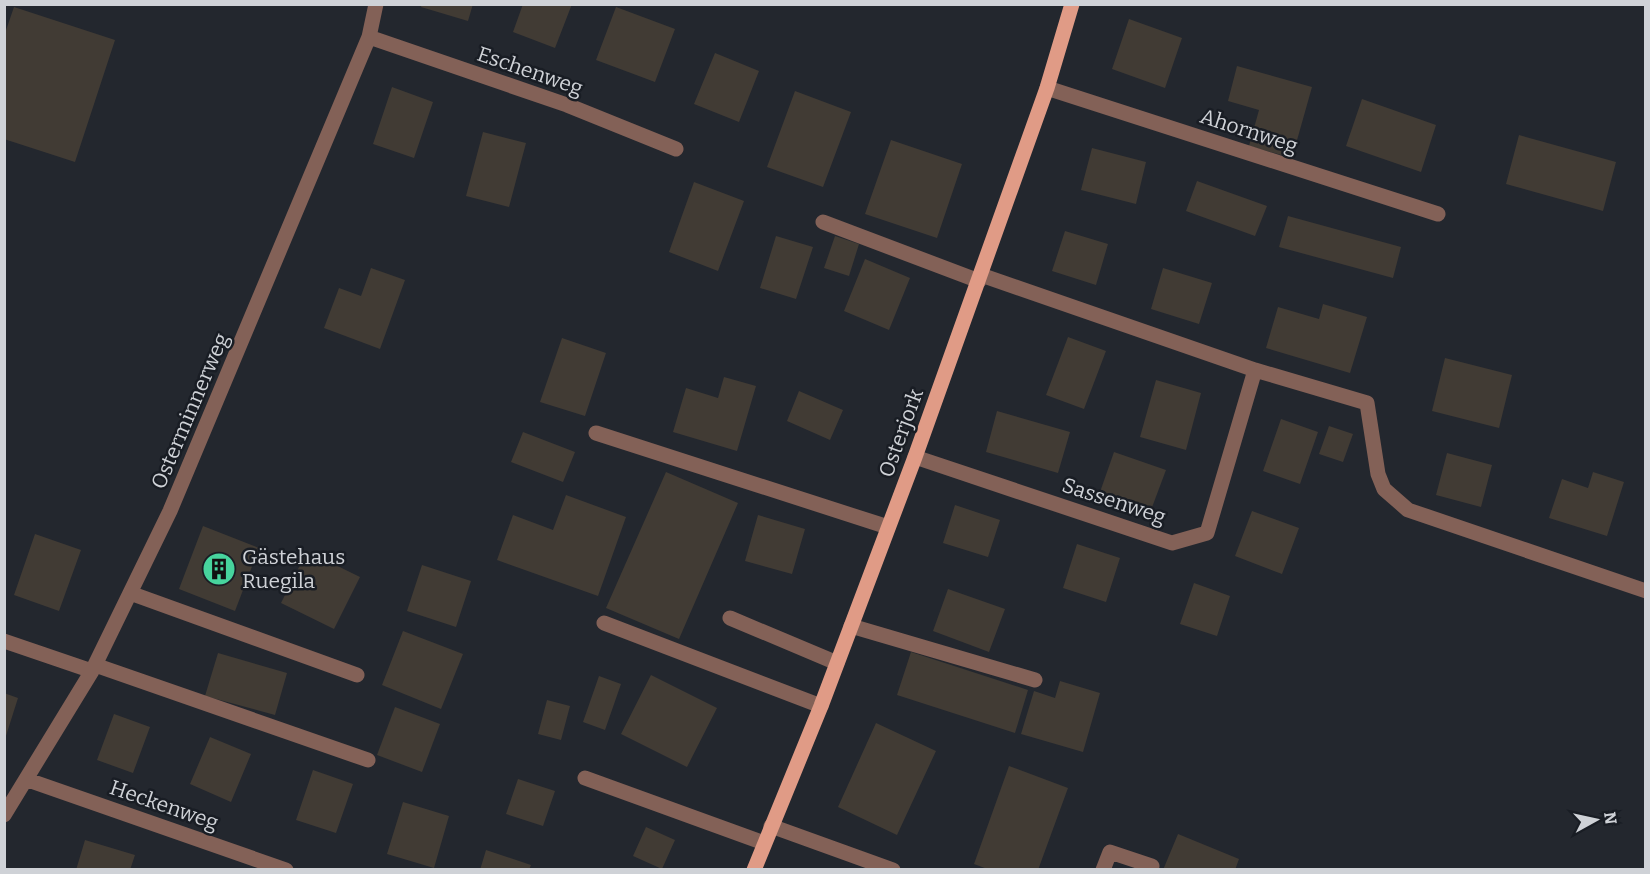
<svg xmlns="http://www.w3.org/2000/svg" width="1650" height="874" viewBox="0 0 1650 874" font-family="Bitter,serif">
<rect width="100%" height="100%" fill="#23272e"/>
<path fill="#413b34" d="M422 4H473L468 21 421 7Z
M523 4H572L555 48 513 32Z
M14 7 115 40 75 162 4 139V36Z
M616 7 675 29 655 82 596 60Z
M1129 19 1182 38 1165 88 1112 69Z
M715 53 759 71 739 122 694 104Z
M1237 66 1312 87 1292 158 1249 146 1259 110 1228 101Z
M392 87 433 102 414 158 373 144Z
M795 91 851 112 823 187 767 167Z
M1362 99 1436 125 1421 172 1346 146Z
M483 132 526 143 509 207 466 196Z
M1519 135 1616 162 1603 211 1506 184Z
M891 140 962 164 937 238 865 214Z
M1092 148 1146 162 1136 204 1081 190Z
M1197 181 1267 206 1255 236 1186 211Z
M694 182 744 201 718 271 669 252Z
M1288 216 1401 247 1393 278 1279 247Z
M1065 231 1108 244 1096 285 1052 271Z
M776 236 813 247 796 299 760 288Z
M835 236 859 244 849 276 824 268Z
M865 259 910 278 889 330 844 311Z
M371 268 405 280 380 349 324 328 339 288 361 296Z
M1163 268 1212 283 1199 324 1151 309Z
M1323 304 1367 317 1350 373 1266 348 1278 307 1319 319Z
M1068 337 1106 351 1084 409 1046 395Z
M562 338 606 353 585 416 540 402Z
M1445 358 1512 375 1499 428 1432 411Z
M724 377 756 386 737 451 673 432 686 388 718 398Z
M1156 380 1201 393 1186 450 1140 437Z
M799 391 843 410 830 440 787 421Z
M997 411 1070 432 1058 473 986 452Z
M1281 419 1318 432 1300 484 1263 471Z
M1329 426 1353 434 1343 462 1319 454Z
M523 432 575 452 563 482 511 462Z
M1114 452 1166 470 1151 510 1100 492Z
M1447 453 1492 465 1481 507 1436 495Z
M666 472 738 503 679 639 606 608Z
M1593 472 1624 482 1607 536 1549 518 1562 479 1588 488Z
M566 495 626 517 598 596 497 560 513 515 553 530Z
M955 505 1000 520 988 557 943 543Z
M1252 511 1299 528 1282 574 1235 556Z
M758 515 805 529 792 574 745 561Z
M203 526 259 548 235 611 179 589Z
M35 534 81 550 59 611 14 595Z
M1077 544 1120 558 1106 602 1063 588Z
M307 551 360 577 334 629 281 603Z
M422 565 471 581 456 627 407 611Z
M1194 583 1230 596 1217 636 1180 624Z
M948 589 1005 609 989 652 933 631Z
M403 631 463 654 441 709 382 685Z
M911 652 1028 690 1015 733 897 695Z
M218 653 287 673 275 715 205 696Z
M651 675 717 708 687 767 621 734Z
M599 676 621 684 605 730 583 722Z
M1060 681 1100 693 1083 752 1021 734 1034 691 1055 698Z
M4 693 18 698 5 739H4Z
M547 700 570 706 561 740 538 734Z
M395 707 440 724 422 772 377 755Z
M114 714 150 727 133 773 97 760Z
M876 723 936 751 897 835 838 807Z
M210 737 251 754 231 802 190 784Z
M1009 766 1068 788 1038 870H990L974 864Z
M313 770 353 784 336 833 296 820Z
M518 779 555 791 543 826 506 814Z
M403 802 449 816 434 868 387 854Z
M646 827 675 840 662 869 633 856Z
M1178 834 1239 859 1235 870H1163Z
M85 840 135 855 130 870H76Z
M486 850 531 865 529 870H480Z"/>
<g fill="none" stroke-linecap="round" stroke-linejoin="round">
<path stroke="#836157" stroke-width="15" d="M369 37 567 105 676 149
M1047 88 1438 214
M823 222 979 281
M981 275 1255 370 1367 403 1378 474 1384 489 1408 510 1646 591
M596 433 888 527
M915 457 1172 543 1207 533 1255 370
M130 593 357 675
M730 618 837 663
M604 623 821 706
M851 626 1035 680
M4 641 92 671
M95 665 368 760
M585 778 764 843
M28 780 286 870
M4 815 92 671 170 511 369 37 376 4
M771 826 893 870
M1103 870 1110 852 1152 866"/>
<path stroke="#e09b86" stroke-width="15" d="M754 870 821 706 915 457 1047 88 1072 4"/>
</g>
<defs>
<g id="building-disc" transform="scale(1.725)"><circle r="9.5" fill="#47d49d" stroke="#191d24"/><path d="M-4-6H4V6H1V3H-1V6H-4ZM-2.5-4.3h1.7v1.8h-1.7ZM.8-4.3h1.7v1.8H.8ZM-2.5-1h1.7V.8h-1.7ZM.8-1h1.7V.8H.8Z" fill="#111"/></g>
</defs>
<g fill-rule="evenodd">
<use href="#building-disc" x="219" y="569"/>
</g>
<g text-anchor="middle" stroke-width="5" stroke-linejoin="round" paint-order="stroke">
<g font-size="21" fill="#cfd2d7" stroke="#191d24">
<text transform="translate(530 71) rotate(19)" y="7">Eschenweg</text>
<text transform="translate(1249 131) rotate(18)" y="7">Ahornweg</text>
<text transform="translate(190 411) rotate(-67)" y="7">Osterminnerweg</text>
<text transform="translate(901 433) rotate(-70)" y="7">Osterjork</text>
<text transform="translate(1114 501) rotate(18)" y="7">Sassenweg</text>
<text transform="translate(164 805) rotate(19)" y="7">Heckenweg</text>
</g>
<g font-size="21" fill="#cfd2d7" stroke="#191d24" text-anchor="start">
<text x="242" y="564">Gästehaus<tspan x="242" dy="24">Ruegila</tspan></text>
</g>
</g>
<rect width="1650" height="874" fill="none" stroke="#cfd2d7" stroke-width="12"/>
<g transform="translate(1596 820) rotate(82)" stroke="#191d24" stroke-width="4.5" paint-order="stroke">
<path d="M0-4.5L10 22L0 15L-10 22Z" fill="#cfd2d7"/>
<text y="-9" font-size="16" font-weight="bold" text-anchor="middle" fill="#cfd2d7">N</text>
</g>
</svg>
